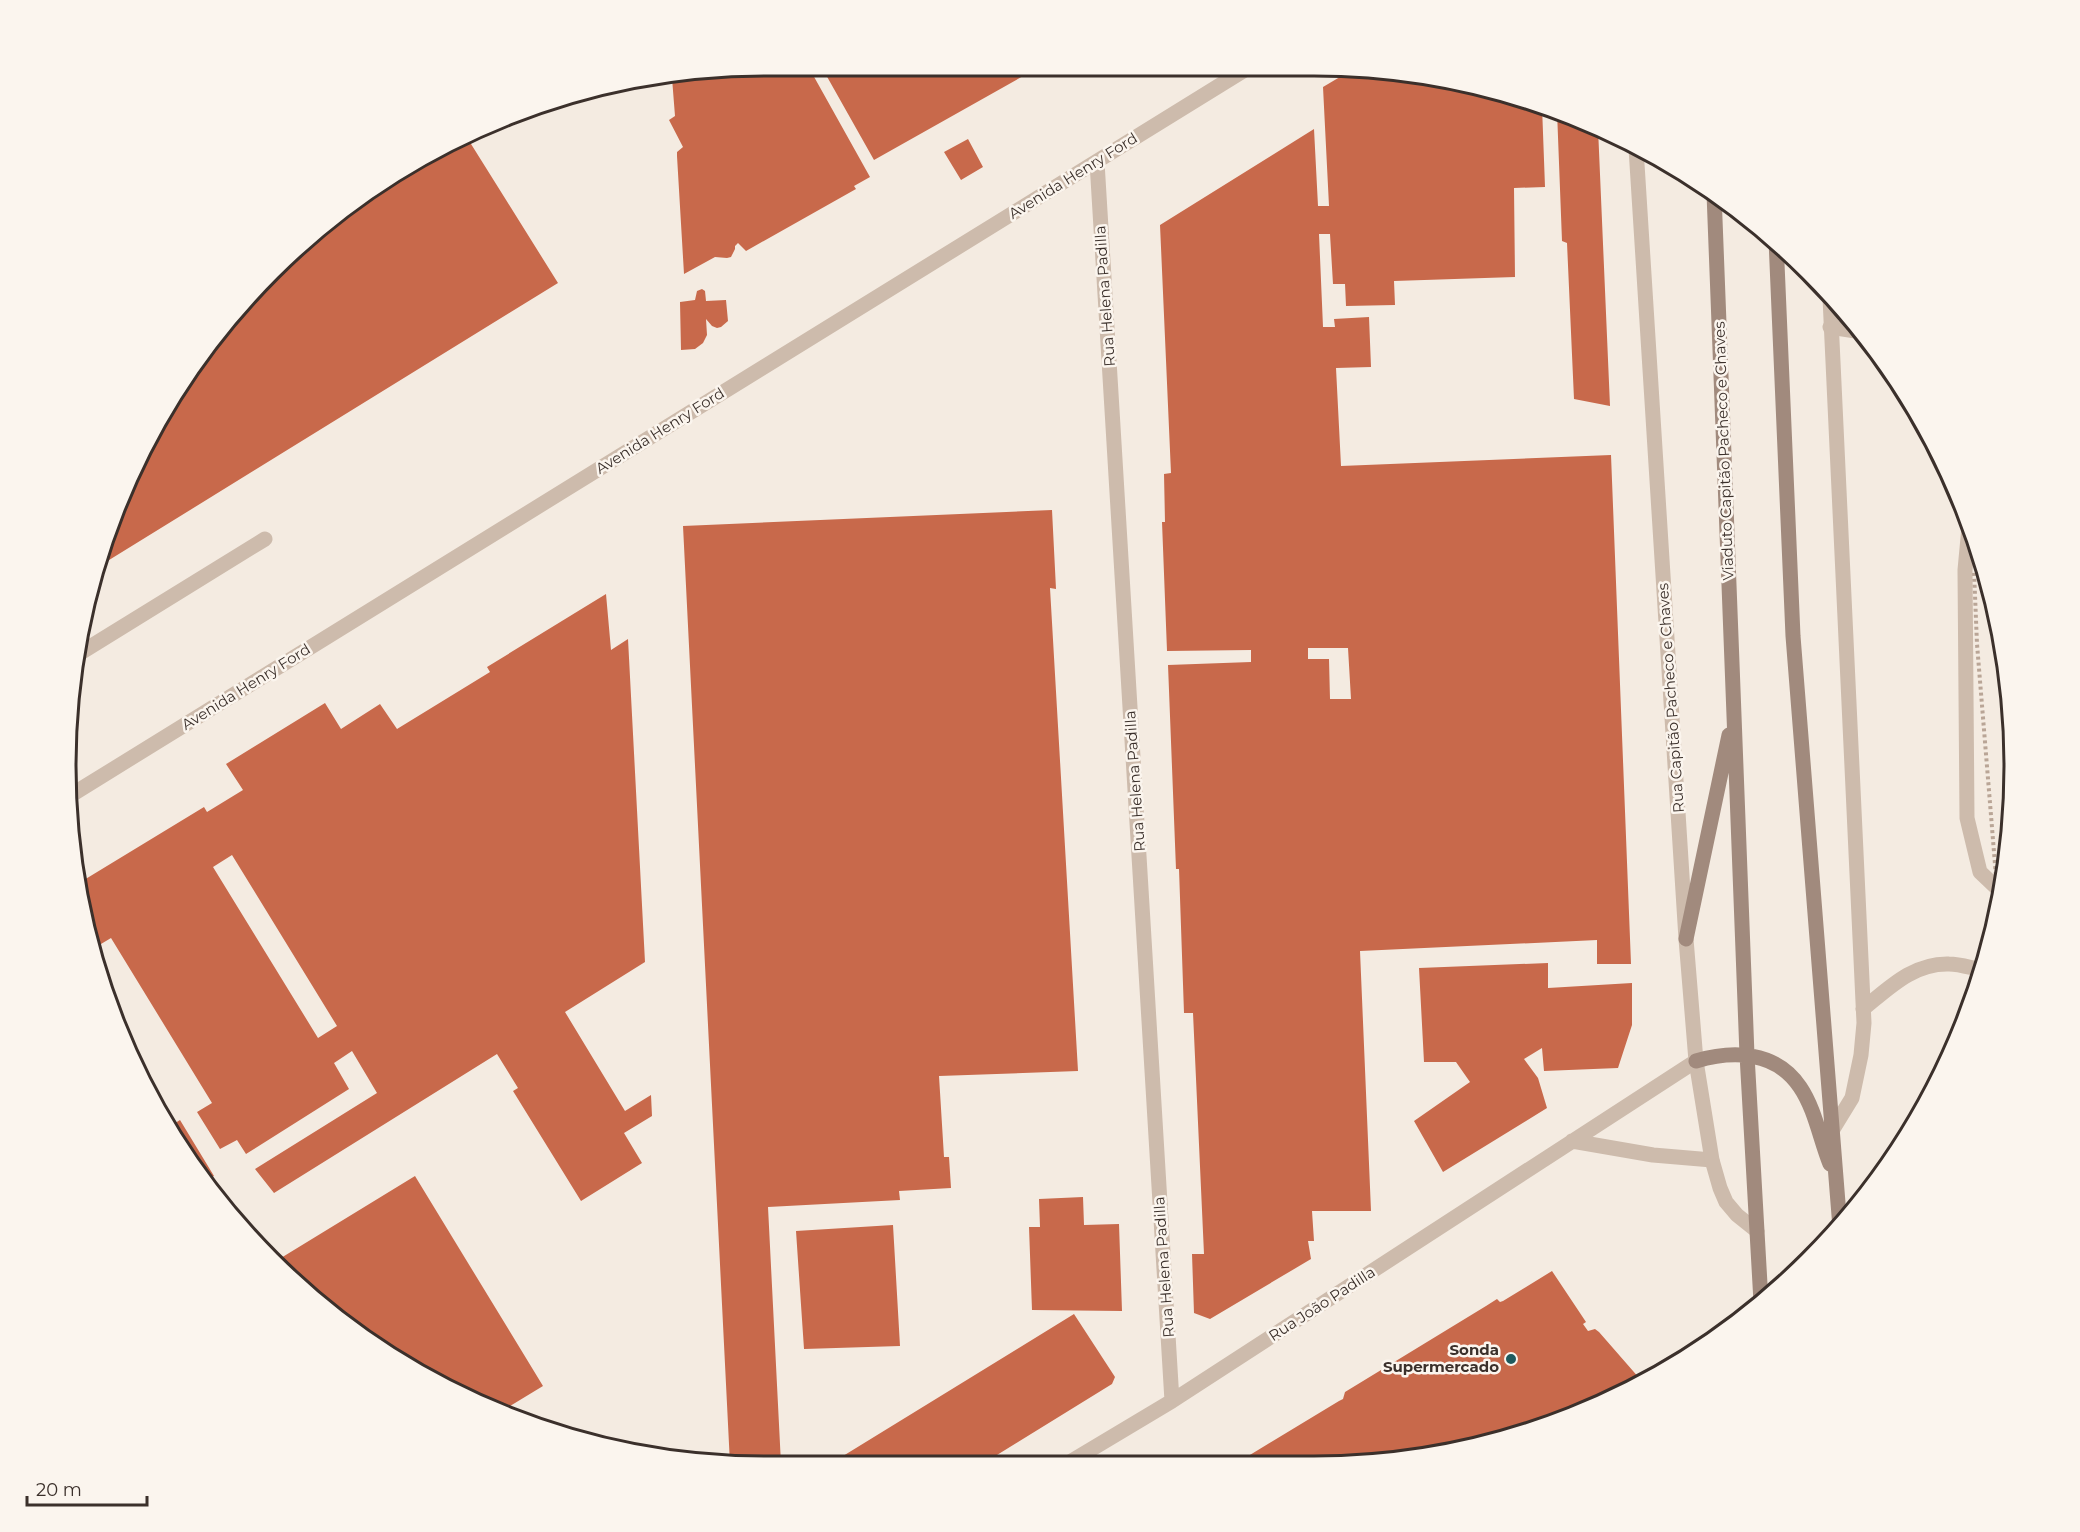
<svg xmlns="http://www.w3.org/2000/svg" width="2080" height="1532" viewBox="0 0 2080 1532" font-family="Montserrat,sans-serif">
<rect width="100%" height="100%" fill="#f4ebe1"/>
<path fill="#c8694b" fill-rule="evenodd" d="M766 66H808L870 177 854 186 856 189 746 251 738 243 735 246V249L731 257 727 258 715 257 684 274 677 156V152L683 147 669 120 675 116 672 78Z
M821 66H1041L874 160Z
M1350 71 1495 90 1542 106 1545 187 1514 188 1515 277 1394 281 1395 305 1346 306 1345 284H1333L1330 234H1319L1323 327H1335L1334 319 1369 317 1371 367 1336 368 1341 466 1611 455 1631 964H1597V940L1360 951 1371 1211H1312L1314 1241H1308L1311 1259 1210 1319 1194 1313 1192 1254H1204L1193 1013H1184L1179 869H1176L1168 665 1251 662V650L1167 651 1162 522H1165L1164 474 1171 473 1160 225 1314 129 1318 206H1329L1323 87ZM1308 648H1348L1351 699H1330L1329 659H1308Z
M1557 111 1582 119 1598 128 1610 406 1574 399 1567 243 1562 241Z
M466 136 558 283 101 565 138 457 240 304 377 184Z
M968 139 983 167 961 180 944 152Z
M702 289 705 291 706 301 726 300 728 321 721 327 717 328 712 326 706 319 707 335 703 343 695 349 681 350 680 302 695 300 697 291Z
M1052 510 1056 589 1050 588 1078 1071 939 1076 944 1157H949L951 1188 899 1191 900 1200 768 1207 781 1464H730L683 526Z
M606 594 611 650 628 639 645 962 565 1012 625 1111 651 1095 652 1116 624 1133 642 1163 581 1201 513 1091 518 1088 497 1054 274 1193 255 1169 377 1093 352 1051 334 1063 349 1089 246 1154 237 1140 220 1149 197 1112 212 1103 111 938 96 947 79 883 204 807 207 812 243 790 226 764 325 703 341 729 380 704 397 729 490 672 487 667ZM232 855 337 1026 318 1038 213 867Z
M1548 963V988L1632 983V1025L1618 1068 1544 1071 1542 1048 1524 1059 1538 1078 1547 1108 1443 1172 1414 1121 1470 1082 1456 1062H1424L1419 968Z
M180 1120 214 1176 204 1181 172 1125Z
M415 1176 543 1386 505 1409 416 1372 305 1293 276 1261Z
M1083 1197 1084 1225 1119 1224 1122 1311 1032 1310 1029 1227H1040L1039 1199Z
M893 1225 900 1346 804 1349 796 1231Z
M1552 1271 1586 1322 1583 1324 1588 1331 1595 1329 1599 1332 1640 1379 1582 1413 1406 1460 1240 1461 1339 1401 1343 1399 1345 1392 1486 1306 1497 1299 1500 1302 1503 1301Z
M1074 1314 1115 1377 1112 1384 984 1463 830 1464Z"/>
<g fill="none" stroke-linecap="round" stroke-linejoin="round">
<path stroke="#cdbbac" stroke-width="15" d="M1097 162 1172 1401
M1830 327 1862 332
M1969 527 1965 570 1967 818 1980 872 2000 891
M1863 1009C1889 988 1913 963 1949 964 1960 964 1971 968 1982 970
M1572 1141 1653 1155 1712 1160
M1070 1462 1172 1401 1696 1061"/>
<path stroke="#cdbbac" stroke-width="15" d="M77 655 265 539"/>
<path stroke="#cdbbac" stroke-width="15" d="M68 797 1251 66"/>
<path stroke="#cdbbac" stroke-width="15" d="M1636 148 1686 939 1696 1061 1712 1160 1720 1188 1726 1202 1737 1215 1757 1231
M1830 298 1864 1023 1861 1055 1852 1098 1833 1129"/>
<path stroke="#a18a7d" stroke-width="15" d="M1714 193 1747 1055 1761 1302
M1776 240 1793 636 1840 1228
M1686 939 1729 735
M1696 1061C1733 1050 1776 1051 1800 1087 1815 1109 1820 1139 1830 1164"/>
<path stroke="#b9a596" stroke-width="4" stroke-dasharray="3 3" stroke-linecap="butt" d="M1984 569 1974 571 1977 644 1998 901"/>
</g>
<circle fill="#1f5a5e" stroke="#fbf5ee" stroke-width="2" cx="1511" cy="1359" r="6"/>
<g text-anchor="middle" stroke-width="5" stroke-linejoin="round" paint-order="stroke">
<g font-size="15" fill="#3b302b" stroke="#fbf5ee">
<text transform="translate(1073 176) rotate(-32)" y="5">Avenida Henry Ford</text>
<text transform="translate(1105 296) rotate(-94)" y="5">Rua Helena Padilla</text>
<text transform="translate(660 431) rotate(-32)" y="5">Avenida Henry Ford</text>
<text transform="translate(1724 451) rotate(-92)" y="5">Viaduto Capitão Pacheco e Chaves</text>
<text transform="translate(246 687) rotate(-32)" y="5">Avenida Henry Ford</text>
<text transform="translate(1671 698) rotate(-94)" y="5">Rua Capitão Pacheco e Chaves</text>
<text transform="translate(1135 781) rotate(-94)" y="5">Rua Helena Padilla</text>
<text transform="translate(1164 1267) rotate(-94)" y="5">Rua Helena Padilla</text>
<text transform="translate(1322 1304) rotate(-33)" y="5">Rua João Padilla</text>
</g>
<g font-size="15" font-weight="bold" fill="#3b302b" stroke="#fbf5ee" text-anchor="end">
<text x="1499" y="1355">Sonda<tspan x="1499" dy="17">Supermercado</tspan></text>
</g>
</g>
<path d="M0 0H2080V1532H0ZM766 76H1314A690 690 0 0 1 2004 766V766A690 690 0 0 1 1314 1456H766A690 690 0 0 1 76 766V766A690 690 0 0 1 766 76Z" fill="#fbf5ee" fill-rule="evenodd"/>
<path fill="none" stroke="#3b302b" stroke-width="3" d="M766 76H1314A690 690 0 0 1 2004 766V766A690 690 0 0 1 1314 1456H766A690 690 0 0 1 76 766V766A690 690 0 0 1 766 76Z"/>
<path d="M27 1496v9h120v-9" fill="none" stroke="#3b302b" stroke-width="3"/>
<text x="36" y="1496" font-size="18" fill="#3b302b" stroke="#fbf5ee" stroke-width="4.5" paint-order="stroke">20 m</text>
</svg>
